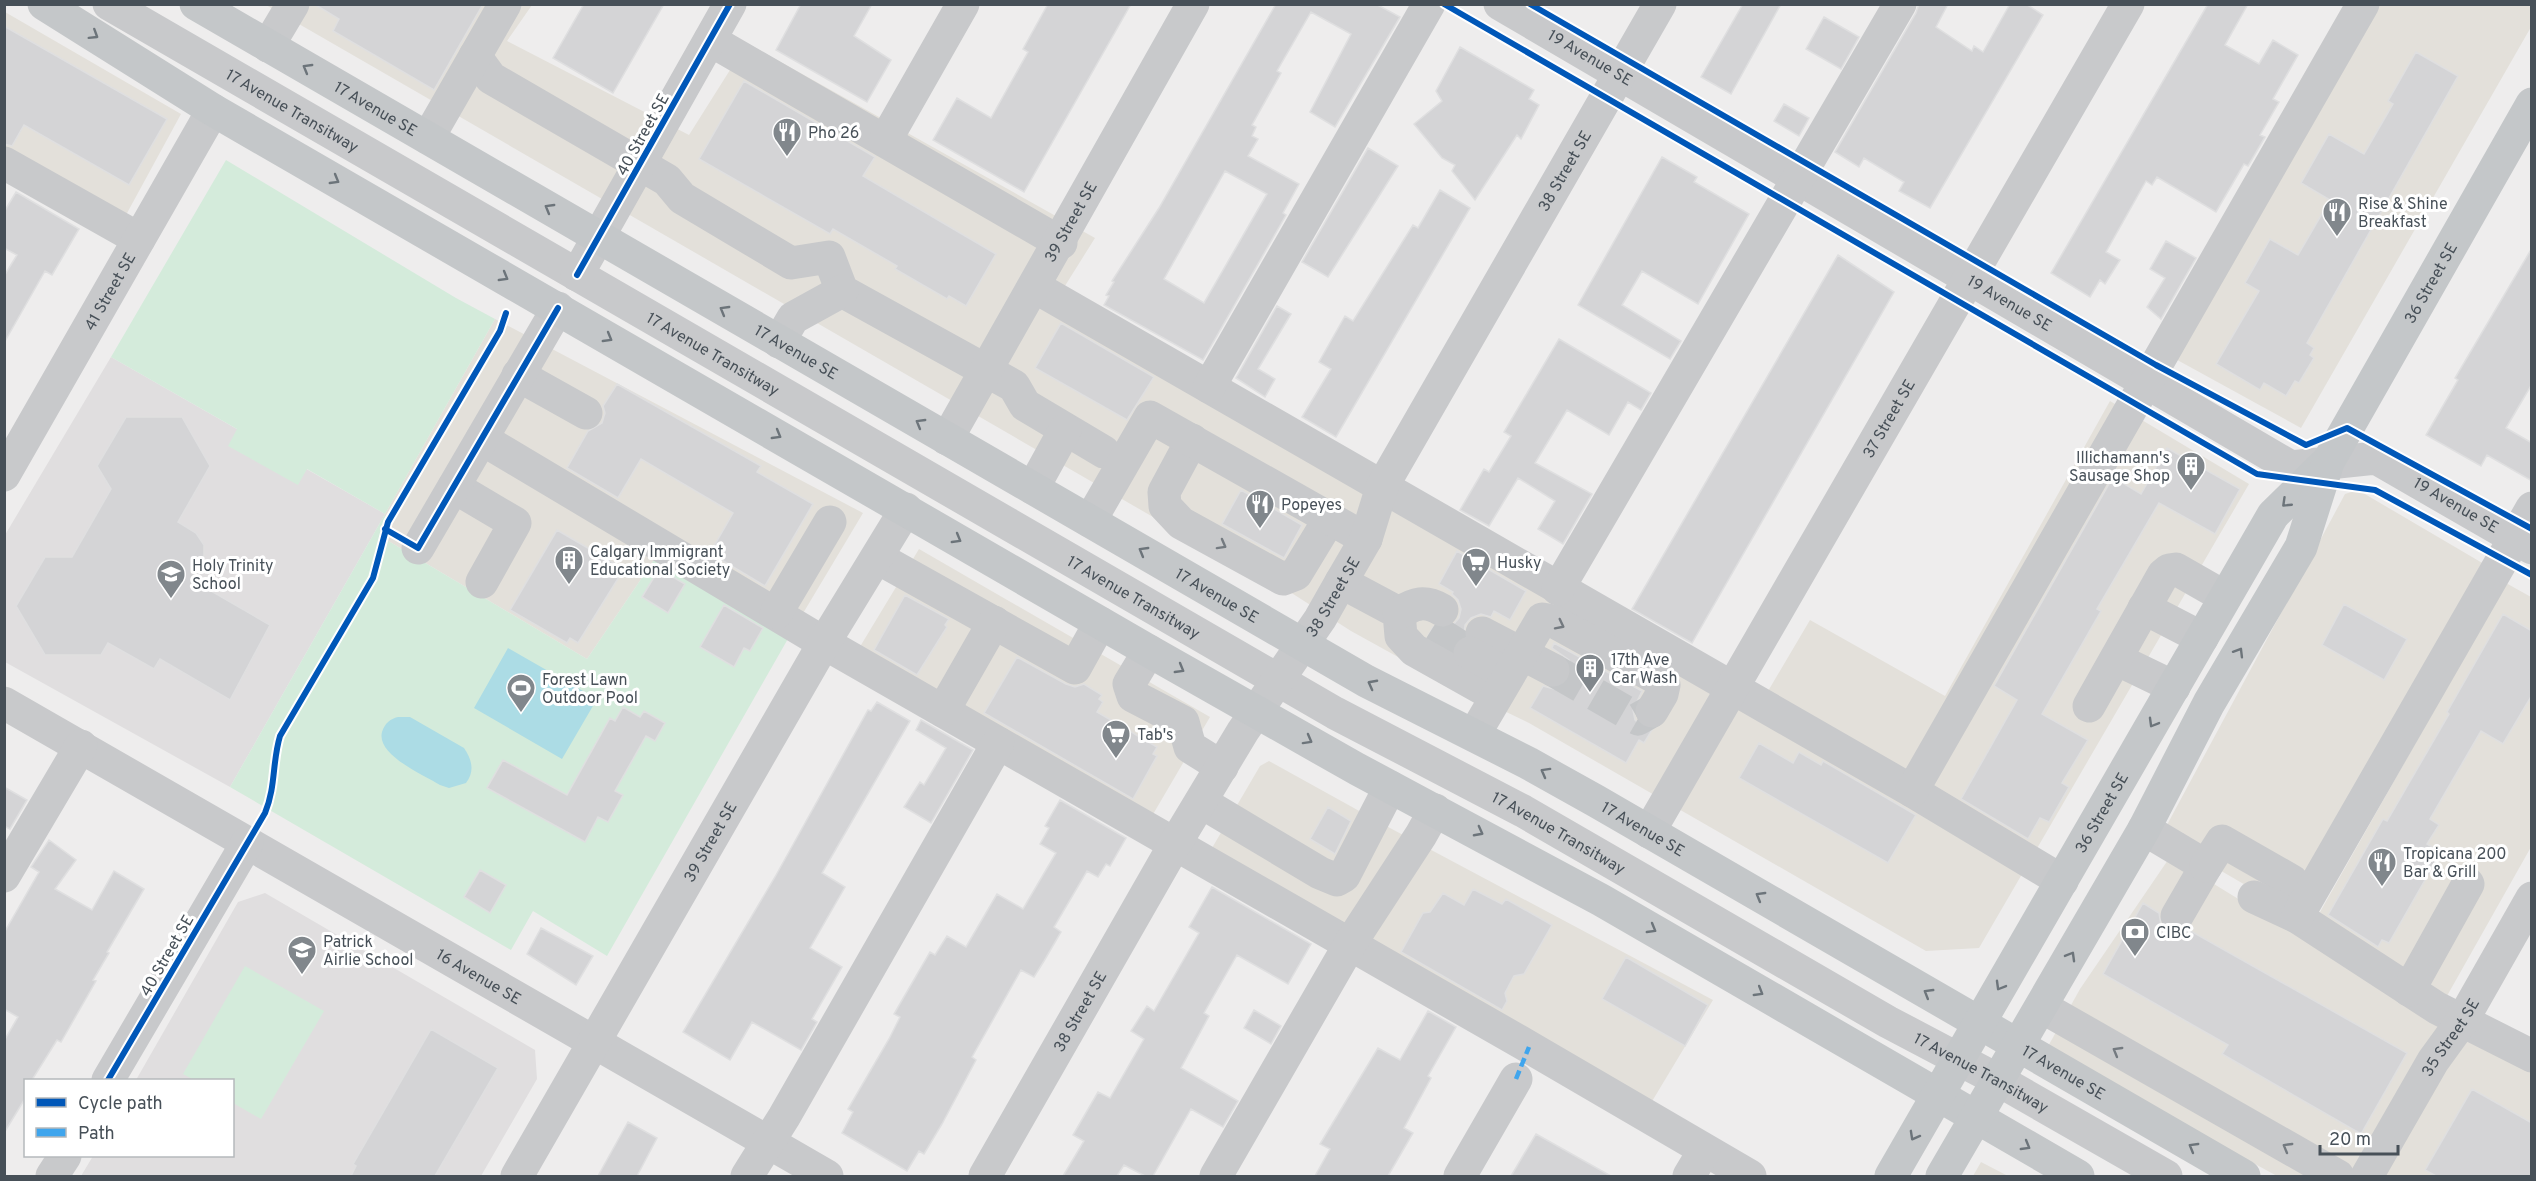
<svg xmlns="http://www.w3.org/2000/svg" width="2536" height="1181" viewBox="0 0 2536 1181" font-family="Overpass,sans-serif">
<rect width="100%" height="100%" fill="#eeeded"/>
<path fill="#e3e0da" d="M266 5H532L507 41 689 135 747 43 1095 238 1053 305 1761 703 1810 620 1945 696 2110 401 2249 484 1979 948 1926 951 1529 723 1436 678 1351 631 1290 592 1160 521Z
M2370 5H2531V27L2301 428 2170 356Z
M5 12 181 114 120 226 5 159Z
M495 319 863 513 802 615 658 554 587 659 385 539V514Z
M2358 490 2484 564 2285 908 2161 836 2345 494Z
M919 549 1210 717 1152 816 858 650Z
M2506 583 2531 597V847L2443 1003 2311 928Z
M1269 761 1390 828 1713 1000 1651 1103 1212 848 1260 766Z
M2170 857 2289 930 2531 1069V1176H2277L2046 1050 2080 989Z
M1981 1162 2008 1176H1973Z"/>
<path fill="#e0dedf" d="M111 357 385 514 230 787 5 662V535Z
M265 893 535 1050 537 1079 481 1176H81L93 1156H232V1080H136L238 902Z"/>
<path fill="#d4ebdb" d="M226 160 456 298 495 319 385 514V539L587 659 658 554 793 630 607 956 533 911 511 950 230 787 385 514 307 469 298 485 228 446 237 429 111 357Z
M245 966 324 1011 261 1119 233 1103 232 1080H194L183 1074Z"/>
<path fill="#acdce5" d="M508 648 597 699 562 759 474 708Z
M398 717H410L464 748C472 760 475 771 466 783L449 788 440 785C424 775 376 755 382 732 385 723 390 719 398 717Z"/>
<path fill="#d4d4d6" stroke="#dfdfe0" stroke-width="1.5" fill-rule="evenodd" d="M314 4H483L434 90 333 31 339 19Z
M584 4H664L613 93 553 58Z
M801 4H872L854 36 891 60 867 102 776 50Z
M1048 4H1131L1024 192 933 140 957 98 991 118 1028 52 1023 49Z
M1276 4H1376L1400 17 1335 127 1310 112 1351 34 1311 12 1277 71 1281 73 1252 125 1256 127 1252 136 1258 139 1248 156 1299 184 1283 213 1286 215 1203 360 1104 305 1109 296 1106 295 1114 282 1112 281 1159 208ZM1225 171 1267 194 1204 303 1164 279Z
M1743 4H1781L1731 94 1701 77Z
M1919 4H1948L1936 27 1972 51 1974 46 1983 52 2010 4H2026L2043 15 1930 208 1899 191 1904 182 1864 158 1859 167 1835 152 1916 13Z
M2208 4H2248L2225 45 2259 64 2273 40 2298 55 2273 99 2279 102 2260 135 2265 137 2248 166 2244 164 2216 212 2157 177 2152 185 2146 181 2106 252 2120 260 2105 284 2100 280 2090 297 2051 273Z
M1824 17 1859 37 1841 69 1806 49Z
M4 26 167 119 129 185 24 125 12 146 4 144Z
M1460 47 1534 90 1529 99 1539 105 1521 139 1517 135 1475 200 1452 171 1455 165 1442 158 1414 124 1442 101 1436 91Z
M2416 52 2458 76 2307 343 2314 348 2310 355 2314 358 2299 383 2295 381 2286 396 2264 383 2260 390 2216 364 2259 291 2245 283 2270 239 2298 255 2330 200 2301 183 2329 134 2364 154 2393 104 2388 101Z
M744 81 875 157 863 176 996 254 966 306 949 296 947 299 895 269 897 266 833 229 830 234 699 159Z
M1784 104 1809 118 1799 136 1774 121Z
M1368 148 1398 166 1328 277 1302 262Z
M1662 157 1697 177 1694 182 1749 214 1698 304 1642 271 1622 305 1681 341 1670 359 1578 305Z
M1440 190 1470 208 1336 437 1302 417 1331 369 1319 362 1345 316 1353 321 1413 225 1418 228Z
M16 192 79 229 52 275 45 271 4 343V276L17 255 4 248V212Z
M2166 241 2196 258 2161 319 2147 307 2165 278 2150 269Z
M2532 248V384L2506 428 2532 443V481L2487 455 2481 466 2426 435 2458 380 2455 378Z
M1838 255 1894 292 1692 643 1632 609Z
M1277 306 1291 314 1258 369 1275 379 1265 397 1236 378Z
M1061 323 1154 377 1127 420 1035 368Z
M1559 339 1651 393 1641 410 1628 402 1609 435 1567 410 1535 463 1592 494 1563 544 1538 529 1555 501 1518 478 1489 526 1460 510 1484 469 1489 472 1511 436 1504 432Z
M617 384 761 466 757 472 813 504 765 586 710 553 733 513 641 459 618 498 567 468 588 431 602 423 605 413 603 406Z
M126 417H182L210 466 178 522 196 533 204 545V558L192 580 270 625 230 700 160 659 154 669 108 643 101 655H45L16 606 45 557H72L111 489 97 466Z
M2167 448 2240 489 2215 534 2159 503 2097 609 2101 611 2042 714 2088 740 2062 783 2069 787 2049 822 2040 818 2028 839 1961 799 2017 700 1994 686 2113 477 2141 494Z
M1241 490 1302 525 1284 558 1222 524Z
M557 530 624 569 578 643 570 638 567 643 510 610Z
M1457 551 1526 591 1510 620 1494 611 1491 617 1481 614 1471 618 1465 625 1464 636 1454 643 1452 650 1428 636 1433 627 1442 629 1452 626 1459 618 1461 609 1458 600 1452 594 1453 592 1439 584Z
M659 569 685 584 668 613 642 597Z
M905 595 949 619 945 625 947 627 917 675 874 650Z
M2344 604 2407 639 2384 680 2322 645Z
M724 605 763 628 750 651 744 648 734 667 700 647Z
M2503 614 2532 631V695L2503 744 2481 731 2430 819 2439 825 2427 844 2441 852 2389 943 2382 940 2378 947 2328 915 2383 819 2387 821 2449 714 2447 712Z
M1554 643 1642 691 1633 710 1635 720 1642 727 1652 730 1644 743 1639 740 1626 763 1530 708 1543 686 1554 689 1564 685 1570 678 1572 670 1569 660 1552 648Z
M1017 657 1066 684 1075 687 1084 684 1102 695 1099 699 1103 702 1097 712 1157 747 1153 754 1157 756 1133 799 984 713Z
M877 702 910 721 822 873 845 887 810 948 842 967 812 1019 817 1022 801 1050 752 1022 730 1060 683 1032 775 877 868 710 871 711Z
M623 707 640 717 644 711 665 723 655 741 646 736 615 791 623 795 608 822 598 817 585 842 487 788 503 760 567 795 610 718 615 721Z
M921 720 973 750 931 823 904 807 920 782 924 785 946 748 916 730Z
M1759 743 1793 763 1799 752 1821 765 1823 761 1916 815 1888 863 1739 778Z
M4 787 27 800 10 829 4 826Z
M1060 800 1126 838 1110 866 1106 864 1098 877 1087 871 1054 927 1061 932 1044 961 1034 977 1021 970 972 1057 976 1060 942 1124 924 1154 919 1151 907 1171 842 1133 853 1112 848 1109 889 1039 900 1017 894 1014 930 952 935 955 947 936 966 947 997 894 1023 909 1056 853 1040 844 1049 828 1045 826Z
M1328 807 1351 821 1335 854 1310 839Z
M49 840 76 860 55 889 92 910 114 871 144 889 107 952 109 953 93 980 96 981 61 1042 57 1040 32 1080H26V1097L4 1133V1041L18 1017 4 1009V933L39 872 31 867Z
M480 870 506 885 490 913 464 897Z
M1212 887 1311 944 1288 984 1237 955 1204 1013 1209 1016 1181 1068 1238 1101 1223 1127 1191 1109 1153 1176H1145L1124 1165 1117 1176H1063L1084 1141 1073 1135 1098 1092 1110 1098 1144 1039 1131 1031 1147 1006 1154 1011 1199 933 1189 927Z
M1473 889 1502 904 1506 899 1552 925 1524 974 1514 976 1505 993 1507 1001 1502 1010 1401 952 1423 913 1430 912 1443 893 1464 905Z
M2143 903 2159 913 2161 925 2168 932 2178 935 2189 930 2407 1053 2361 1134 2222 1054 2228 1045 2103 974Z
M541 928 593 956 576 985 527 954Z
M1626 957 1708 1005 1685 1046 1602 999Z
M1254 1010 1281 1026 1271 1044 1244 1028Z
M1428 1011 1456 1027 1428 1076 1431 1078 1404 1128 1413 1133 1388 1176H1315L1330 1149 1320 1144 1378 1048 1400 1060Z
M431 1029 498 1068 435 1176H351L356 1166 353 1164Z
M2472 1089 2532 1123V1176H2436L2425 1170Z
M628 1122 657 1138 637 1176H598Z
M1536 1134 1611 1176H1511Z"/>
<g fill="none" stroke-linecap="round" stroke-linejoin="round">
<path stroke="#c4c6c8" stroke-width="33" stroke-dasharray="33 16" stroke-linecap="butt" d="M1432 629 1470 653
M1553 670 1638 719 1652 711"/>
<g stroke="#c8c9cb" stroke-width="33">
<path id="s1" d="M109 4 1335 713 1523 811 1888 1022 1998 1080 2166 1176"/>
<path id="s2" d="M1500 4 2291 467 2376 458 2532 548"/>
<path d="M710 40 1061 243"/>
<path d="M268 46 293 4"/>
<path d="M475 56 491 78 667 180 682 198 791 263 829 257 842 291 1014 386 1025 405 1104 452"/>
<path d="M428 138 505 4"/>
<path d="M885 141 963 4"/>
<path d="M4 163 139 239"/>
<path d="M577 275 730 4"/>
<path d="M1035 287 1912 791 2062 881"/>
<path d="M779 342 793 318 842 291"/>
<path d="M518 375 586 413"/>
<path d="M1209 387 1429 4"/>
<path d="M482 439 824 643 1529 1047 1750 1176"/>
<path id="s3" d="M947 439 1193 4"/>
<path d="M1192 440 1164 492 1165 506 1181 523 1283 579 1296 574 1330 518"/>
<path id="s4" d="M4 475 213 110"/>
<path d="M454 487 515 523 482 582"/>
<path d="M1033 488 1065 430"/>
<path d="M1090 521 1150 417 1366 539"/>
<path d="M418 548 558 308"/>
<path d="M878 558 1075 668 1100 623"/>
<path d="M1341 582 1399 613 1401 636 1414 650 1496 696"/>
<path d="M1558 589 1900 4"/>
<path d="M2144 608 2202 638"/>
<path d="M776 613 830 522"/>
<path d="M1399 613C1415 603 1425 600 1442 610"/>
<path d="M1482 633 1553 670"/>
<path d="M1149 651 1129 684 1133 696 1183 722 1190 747 1222 767"/>
<path d="M1470 653 1508 675"/>
<path d="M2116 659 2174 687"/>
<path id="s5" d="M4 703 827 1176"/>
<path d="M2089 706 2163 575 2169 570 2176 569 2225 597"/>
<path d="M943 711 994 622"/>
<path d="M1474 735 1542 619 1553 621 1660 680 1664 685 1662 694 1652 711"/>
<path d="M1912 791 2363 4"/>
<path d="M1201 802 1320 873 1337 880 1344 876 1390 787"/>
<path d="M2144 829 2206 866 2177 916"/>
<path id="s6" d="M1649 832 2128 4"/>
<path d="M2206 866 2222 841 2292 881"/>
<path d="M4 876 81 746"/>
<path d="M2254 897 2297 917 2437 1008 2532 1056"/>
<path d="M2297 917 2532 508"/>
<path d="M2409 990 2468 884"/>
<path d="M2042 1007 2338 1176"/>
<path d="M108 1080 247 843"/>
<path d="M52 1176 65 1156"/>
<path id="s7" d="M517 1176 824 643 906 509"/>
<path d="M747 1176 784 1117 998 743"/>
<path id="s8" d="M985 1176 1175 844 1243 731 1320 619 1341 582 1366 539 1382 487 1660 4"/>
<path d="M1216 1176 1350 944 1421 835 1435 810"/>
<path d="M1460 1176 1516 1079"/>
<path d="M1689 1176 1704 1151"/>
<path id="s9" d="M2367 1176 2433 1061 2462 1021 2532 898"/>
</g>
<g stroke="#c4c7c9" stroke-width="33">
<path d="M44 4 213 110 1149 651 1357 769 1601 900 2078 1176"/>
<path id="s10" d="M196 4 1366 681 1528 763 1596 801 2244 1176"/>
<path id="s11" d="M1891 1176 2273 515 2324 465"/>
<path id="s12" d="M1942 1176 2144 829 2209 703 2301 547 2328 462 2532 104"/>
</g>
<path stroke="#3fa5ed" stroke-width="4.5" stroke-dasharray="9 4.5" stroke-linecap="butt" d="M1516 1079 1529 1047"/>
<g stroke="#fff" stroke-width="10">
<path id="cycleway" d="M1444 4 2257 474 2375 490 2532 575
M1530 4 2156 365 2306 445 2347 428 2532 529
M577 275 730 4
M385 529 418 548 558 308
M108 1080 265 813C276 786 272 763 280 736L373 578 388 522 500 331 506 313"/>
</g>
<use href="#cycleway" stroke="#0057b8" stroke-width="6"/>
</g>
<defs><path id="oneway-chevron" d="M-2-3.5L2.5 0L-2 3.5" fill="none" stroke-width="1.6" stroke-linecap="round" stroke-linejoin="round" transform="scale(1.5)"/></defs>
<g stroke="#6c747a">
<use href="#oneway-chevron" transform="translate(94 35) rotate(32)"/>
<use href="#oneway-chevron" transform="translate(307 68) rotate(-150)"/>
<use href="#oneway-chevron" transform="translate(335 180) rotate(30)"/>
<use href="#oneway-chevron" transform="translate(549 208) rotate(-150)"/>
<use href="#oneway-chevron" transform="translate(504 277) rotate(30)"/>
<use href="#oneway-chevron" transform="translate(724 310) rotate(-150)"/>
<use href="#oneway-chevron" transform="translate(608 338) rotate(30)"/>
<use href="#oneway-chevron" transform="translate(920 423) rotate(-150)"/>
<use href="#oneway-chevron" transform="translate(777 435) rotate(30)"/>
<use href="#oneway-chevron" transform="translate(2286 503) rotate(136)"/>
<use href="#oneway-chevron" transform="translate(957 539) rotate(30)"/>
<use href="#oneway-chevron" transform="translate(1143 551) rotate(-150)"/>
<use href="#oneway-chevron" transform="translate(2239 652) rotate(-59)"/>
<use href="#oneway-chevron" transform="translate(1180 669) rotate(30)"/>
<use href="#oneway-chevron" transform="translate(1372 684) rotate(-152)"/>
<use href="#oneway-chevron" transform="translate(2153 723) rotate(120)"/>
<use href="#oneway-chevron" transform="translate(1308 740) rotate(29)"/>
<use href="#oneway-chevron" transform="translate(1545 772) rotate(-151)"/>
<use href="#oneway-chevron" transform="translate(1479 832) rotate(28)"/>
<use href="#oneway-chevron" transform="translate(1760 896) rotate(-150)"/>
<use href="#oneway-chevron" transform="translate(1652 929) rotate(30)"/>
<use href="#oneway-chevron" transform="translate(2071 956) rotate(-60)"/>
<use href="#oneway-chevron" transform="translate(2000 986) rotate(120)"/>
<use href="#oneway-chevron" transform="translate(1759 992) rotate(31)"/>
<use href="#oneway-chevron" transform="translate(1928 993) rotate(-149)"/>
<use href="#oneway-chevron" transform="translate(1914 1136) rotate(119)"/>
<use href="#oneway-chevron" transform="translate(2026 1146) rotate(30)"/>
<use href="#oneway-chevron" transform="translate(2193 1147) rotate(-150)"/>
</g>
<g stroke="#747a80">
<use href="#oneway-chevron" transform="translate(1222 545) rotate(29)"/>
<use href="#oneway-chevron" transform="translate(1560 625) rotate(27)"/>
<use href="#oneway-chevron" transform="translate(2117 1051) rotate(-150)"/>
<use href="#oneway-chevron" transform="translate(2287 1147) rotate(-150)"/>
</g>
<defs>
<g id="restaurant-pin" transform="scale(1.5)"><path d="M0 17L-7.5 6A9.5 9.5 0 1 1 7.5 6Z" fill="#81878c" stroke="#fff"/><path d="M-5-6h1v4h1v-4h1v4h1v-4h1v5L-1.5 .5V6h-2V.5L-5-1ZM5-6V6H3V1.5H1.5Q1.5-4 5-6Z" fill="#fff"/></g>
<g id="building-pin" transform="scale(1.5)"><path d="M0 17L-7.5 6A9.5 9.5 0 1 1 7.5 6Z" fill="#81878c" stroke="#fff"/><path d="M-4-6H4V6H1V3H-1V6H-4ZM-2.5-4.3h1.7v1.8h-1.7ZM.8-4.3h1.7v1.8H.8ZM-2.5-1h1.7V.8h-1.7ZM.8-1h1.7V.8H.8Z" fill="#fff"/></g>
<g id="supermarket-pin" transform="scale(1.5)"><path d="M0 17L-7.5 6A9.5 9.5 0 1 1 7.5 6Z" fill="#81878c" stroke="#fff"/><path d="M-6-5.5h2.5l.6 2H6L4.5 2H-2.5L-4.4-4H-6ZM-1.5 3.2a1.3 1.3 0 1 0 .1 0ZM3 3.2a1.3 1.3 0 1 0 .1 0Z" fill="#fff"/></g>
<g id="school-pin" transform="scale(1.5)"><path d="M0 17L-7.5 6A9.5 9.5 0 1 1 7.5 6Z" fill="#81878c" stroke="#fff"/><path d="M0-5L7-2L0 1L-7-2ZM-4 1L0 2.5L4 1V4Q0 6-4 4Z" fill="#fff"/></g>
<g id="stadium-pin" transform="scale(1.5)"><path d="M0 17L-7.5 6A9.5 9.5 0 1 1 7.5 6Z" fill="#81878c" stroke="#fff"/><path d="M0-5a6.5 5 0 1 0 0 10a6.5 5 0 1 0 0-10ZM-3.5-1.8h7v3.6h-7Z" fill="#fff"/></g>
<g id="bank-pin" transform="scale(1.5)"><path d="M0 17L-7.5 6A9.5 9.5 0 1 1 7.5 6Z" fill="#81878c" stroke="#fff"/><path d="M-6-4H6V4H-6ZM0-2.3a2.3 2.3 0 1 0 0 4.6a2.3 2.3 0 1 0 0-4.6Z" fill="#fff"/></g>
</defs>
<g fill-rule="evenodd">
<use href="#restaurant-pin" x="787" y="132"/>
<use href="#restaurant-pin" x="2337" y="212"/>
<use href="#building-pin" x="2191" y="466"/>
<use href="#restaurant-pin" x="1260" y="504"/>
<use href="#building-pin" x="569" y="560"/>
<use href="#supermarket-pin" x="1476" y="562"/>
<use href="#school-pin" x="171" y="574"/>
<use href="#building-pin" x="1590" y="668"/>
<use href="#stadium-pin" x="521" y="688"/>
<use href="#supermarket-pin" x="1116" y="734"/>
<use href="#restaurant-pin" x="2382" y="862"/>
<use href="#bank-pin" x="2135" y="932"/>
<use href="#school-pin" x="302" y="950"/>
</g>
<g text-anchor="middle" stroke-width="6" stroke-linejoin="round" paint-order="stroke">
<g font-size="16" fill="#475058" stroke="#fff">
<text dy="6" stroke="none"><textPath href="#s2" startOffset="105">19 Avenue SE</textPath></text>
<text dy="6" stroke="none"><textPath href="#s10" startOffset="208">17 Avenue SE</textPath></text>
<text dy="6" stroke="none"><textPath href="#s1" startOffset="212">17 Avenue Transitway</textPath></text>
<text transform="translate(642 134) rotate(-61)" y="6">40 Street SE</text>
<text dy="6" stroke="none"><textPath href="#s8" startOffset="1162">38 Street SE</textPath></text>
<text dy="6" stroke="none"><textPath href="#s3" startOffset="250">39 Street SE</textPath></text>
<text dy="6" stroke="none"><textPath href="#s12" startOffset="1020">36 Street SE</textPath></text>
<text dy="6" stroke="none"><textPath href="#s4" startOffset="212">41 Street SE</textPath></text>
<text dy="6" stroke="none"><textPath href="#s2" startOffset="591">19 Avenue SE</textPath></text>
<text dy="6" stroke="none"><textPath href="#s10" startOffset="694">17 Avenue SE</textPath></text>
<text dy="6" stroke="none"><textPath href="#s1" startOffset="698">17 Avenue Transitway</textPath></text>
<text dy="6" stroke="none"><textPath href="#s6" startOffset="478">37 Street SE</textPath></text>
<text dy="6" stroke="none"><textPath href="#s2" startOffset="1095">19 Avenue SE</textPath></text>
<text dy="6" stroke="none"><textPath href="#s10" startOffset="1180">17 Avenue SE</textPath></text>
<text dy="6" stroke="none"><textPath href="#s1" startOffset="1184">17 Avenue Transitway</textPath></text>
<text dy="6" stroke="none"><textPath href="#s8" startOffset="676">38 Street SE</textPath></text>
<text dy="6" stroke="none"><textPath href="#s11" startOffset="420">36 Street SE</textPath></text>
<text dy="6" stroke="none"><textPath href="#s10" startOffset="1666">17 Avenue SE</textPath></text>
<text dy="6" stroke="none"><textPath href="#s1" startOffset="1670">17 Avenue Transitway</textPath></text>
<text dy="6" stroke="none"><textPath href="#s7" startOffset="386">39 Street SE</textPath></text>
<text transform="translate(166 955) rotate(-60)" y="6">40 Street SE</text>
<text dy="6" stroke="none"><textPath href="#s5" startOffset="548">16 Avenue SE</textPath></text>
<text dy="6" stroke="none"><textPath href="#s8" startOffset="190">38 Street SE</textPath></text>
<text dy="6" stroke="none"><textPath href="#s9" startOffset="162">35 Street SE</textPath></text>
<text dy="6" stroke="none"><textPath href="#s1" startOffset="2156">17 Avenue Transitway</textPath></text>
<text dy="6" stroke="none"><textPath href="#s10" startOffset="2152">17 Avenue SE</textPath></text>
</g>
<g font-size="16" fill="#475058" stroke="#fff" text-anchor="start">
<text x="808" y="138">Pho 26</text>
<text x="2358" y="209">Rise &amp; Shine<tspan x="2358" dy="18">Breakfast</tspan></text>
<text x="2170" y="463" text-anchor="end">Illichamann's<tspan x="2170" dy="18">Sausage Shop</tspan></text>
<text x="1281" y="510">Popeyes</text>
<text x="590" y="557">Calgary Immigrant<tspan x="590" dy="18">Educational Society</tspan></text>
<text x="1497" y="568">Husky</text>
<text x="192" y="571">Holy Trinity<tspan x="192" dy="18">School</tspan></text>
<text x="1611" y="665">17th Ave<tspan x="1611" dy="18">Car Wash</tspan></text>
<text x="542" y="685">Forest Lawn<tspan x="542" dy="18">Outdoor Pool</tspan></text>
<text x="1137" y="740">Tab's</text>
<text x="2403" y="859">Tropicana 200<tspan x="2403" dy="18">Bar &amp; Grill</tspan></text>
<text x="2156" y="938">CIBC</text>
<text x="323" y="947">Patrick<tspan x="323" dy="18">Airlie School</tspan></text>
</g>
</g>
<rect width="2536" height="1181" fill="none" stroke="#475058" stroke-width="12"/>
<rect x="24" y="1079" width="210" height="78" fill="#ffffff" stroke="#b5b9bc" stroke-width="1.5"/>
<rect x="36" y="1098" width="30" height="9" fill="#0057b8" stroke="#b5b9bc" stroke-width="1.5"/>
<text x="78" y="1109" font-size="18" fill="#475058">Cycle path</text>
<rect x="36" y="1128" width="30" height="9" fill="#3fa5ed" stroke="#b5b9bc" stroke-width="1.5"/>
<text x="78" y="1139" font-size="18" fill="#475058">Path</text>
<path d="M2320 1145v9h78v-9" fill="none" stroke="#475058" stroke-width="3"/>
<text x="2329" y="1145" font-size="18" fill="#475058" stroke="#ffffff" stroke-width="4.5" paint-order="stroke">20 m</text>
</svg>
